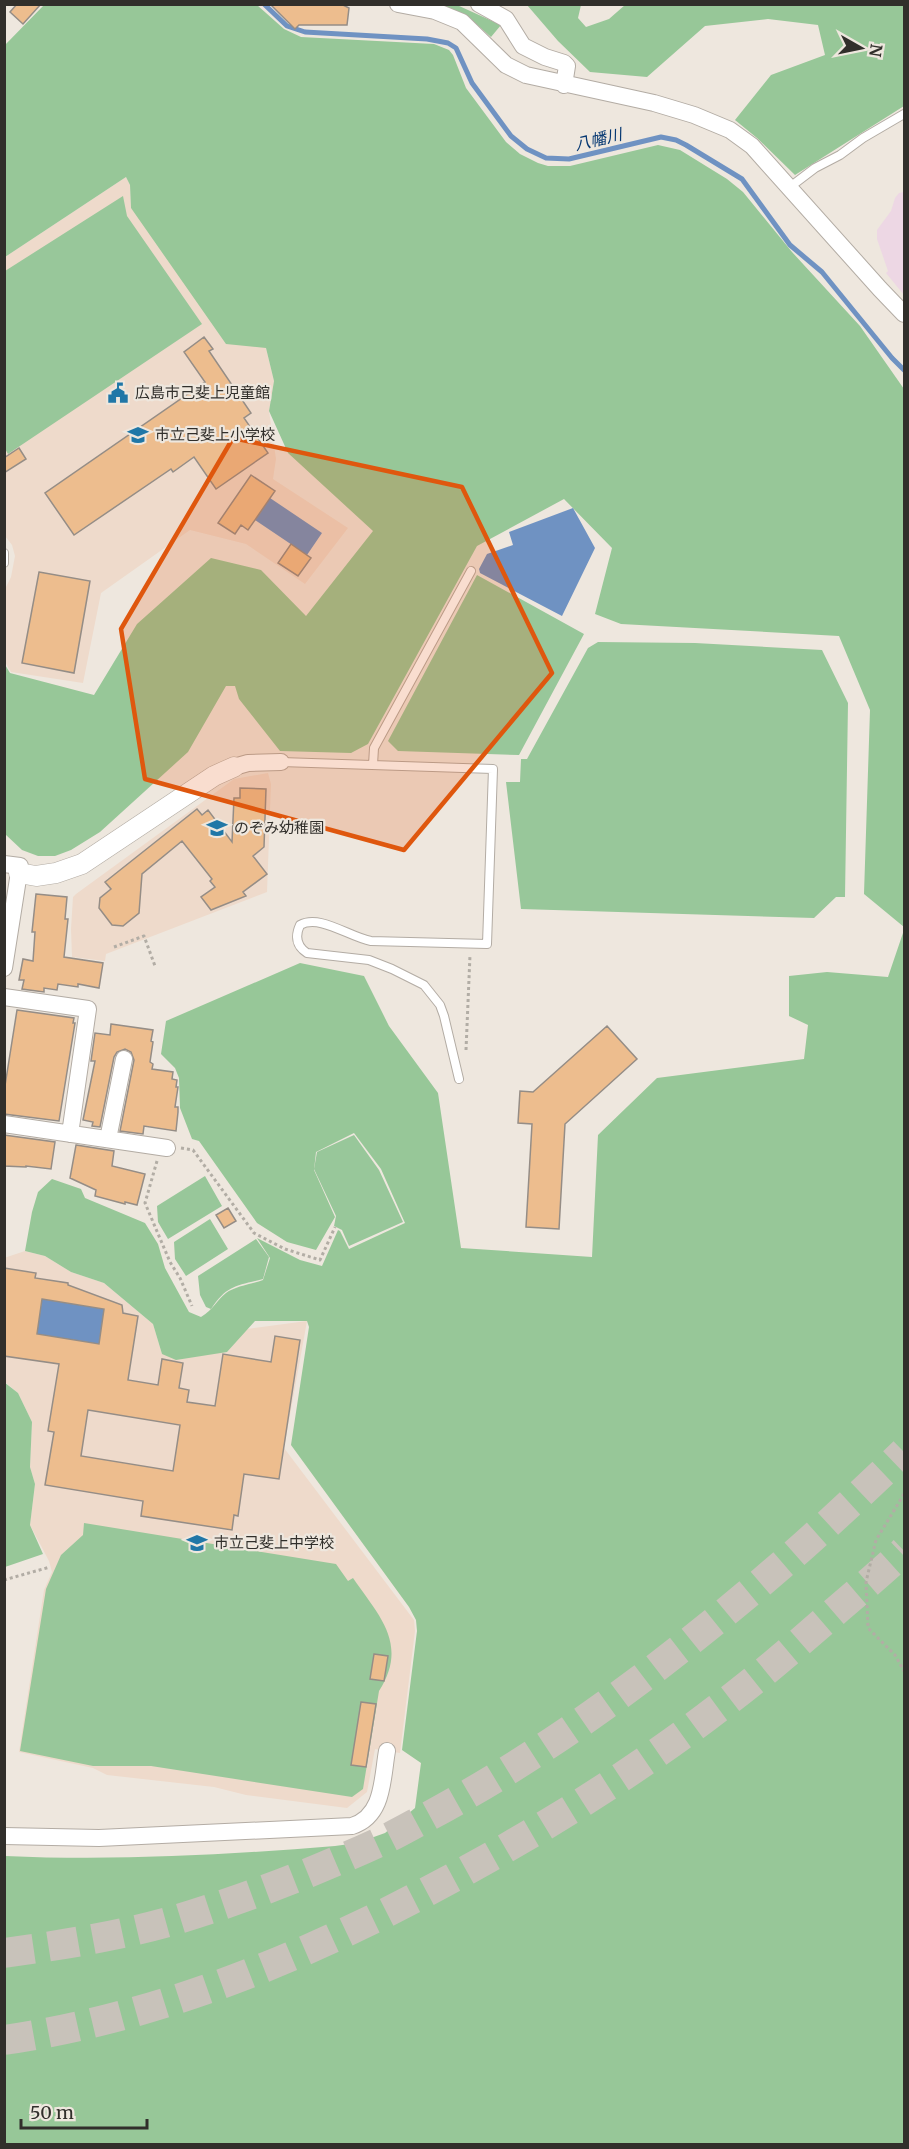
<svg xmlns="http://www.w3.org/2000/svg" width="909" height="2149" viewBox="0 0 909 2149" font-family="Merriweather,'Noto Sans JP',serif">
<rect width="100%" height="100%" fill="#eee7de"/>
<path fill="#edd7e4" d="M904 192V295L886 273 888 271 877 239V230L891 211 895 198 899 193Z"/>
<path fill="#eedacb" d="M126 177 130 185 131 208 266 348 274 381 269 411 276 459 273 479 348 528 305 584 246 544 190 530 101 593 83 683 11 672 5 662V589L11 577 15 556 12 545 5 536V257Z
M268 773 271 784 267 892 106 954 105 961 72 957 71 929 73 897 76 894 234 779Z
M25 1251 45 1256 71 1272 104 1283 153 1324 162 1354 227 1352 247 1329 307 1321 284 1448 414 1620 415 1631 400 1753 375 1749 367 1792 347 1808 246 1795 214 1787 107 1775 93 1768 19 1752 44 1590 52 1572 49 1561 30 1525 35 1484 30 1467 32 1422 18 1393 5 1382 4 1258Z"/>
<path fill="#98c79a" d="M123 196 127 216 202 324 8 454 4 447 5 271Z
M477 575 584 634 519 755 398 751 388 741Z
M598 642 695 643 822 650 848 703 845 897H836L814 918 521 909 506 782H520L521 759H527L588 648Z
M354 1135 379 1170 403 1222 349 1246 342 1230 334 1226 336 1216 314 1169 317 1152Z
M205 1176 222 1206 168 1239 158 1222 157 1206Z
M210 1219 228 1249 186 1276 175 1259 174 1242Z
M256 1239 269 1257 263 1279C236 1286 227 1285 211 1309L206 1307 200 1295 198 1276Z
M84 1523 336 1564 348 1581 353 1578C379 1616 409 1644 379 1691L363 1789 352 1797 151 1766H93L20 1751 46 1589 61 1555 83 1535Z"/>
<path fill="#97c798" d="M44 5H257L284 29 301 37 434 44 449 50 453 55 466 88 506 142 520 154 538 163 548 166H570L658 145 680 150 727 179 743 192 792 252 860 326 904 389V927L864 894 870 710 839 636 621 624 595 614 612 548 564 499 477 546 368 744 351 753 280 751 239 699 235 686H226L188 752 100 832 71 850 55 856H38L22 850 5 834 4 663 10 673 94 695 137 624 211 558 261 570 306 616 373 531 288 453 269 411 274 381 266 348 226 344 131 208 130 185 126 177 5 257V45Z
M441 5H457L501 25 491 37 467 16Z
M527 5H581L578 18 586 27 609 19 625 5H904V106L795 175 757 138 735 120 771 75 825 55 818 25 768 19 705 26 647 77 590 72 558 41Z
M904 930V2144H5V1856C115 1861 225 1855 335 1846L357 1843 385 1833 415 1808 421 1763 402 1750 417 1631 416 1620 409 1607 291 1445 309 1327 307 1321H255L227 1352 176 1360 162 1354 153 1324 104 1283 71 1272 45 1256 25 1251 32 1212 38 1192 52 1179 81 1189 85 1198 145 1223 158 1244 165 1268 189 1312 201 1317C214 1309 216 1301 226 1293 235 1286 252 1284 263 1280L270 1258 257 1238 300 1260 322 1266 338 1230 340 1231 349 1249 405 1223 381 1169 354 1133 316 1152 314 1170 335 1217 316 1250 287 1242 257 1223 199 1141 192 1139 180 1108 179 1078 175 1068 161 1054 166 1021 300 963 364 976 389 1026 438 1093 461 1248 592 1257 598 1135 657 1078 804 1059 808 1025 789 1016V976L827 972 888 977Z
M4 1382 18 1393 32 1422 30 1467 35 1484 30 1525 43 1554 5 1567Z"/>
<path fill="#6f92c2" d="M270 498 322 533 307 555 255 520Z
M573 508 595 548 562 616 480 573 479 569 487 554 513 545 509 532Z
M42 1299 104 1309 99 1344 37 1334Z"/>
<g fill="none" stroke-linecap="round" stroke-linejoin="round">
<path stroke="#6f92c2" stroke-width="5" d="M264 4 287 26 305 32 427 39 448 43 456 48 472 83 511 136 527 149 546 158 569 159 661 137 676 140 686 145 742 179 790 245 822 272 892 358 904 370"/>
</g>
<path fill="#edbd8e" stroke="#958d86" stroke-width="1.5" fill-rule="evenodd" d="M17 4H41L23 24 10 12Z
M270 4H341L349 8 347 25H299L295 29Z
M204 337 213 349 209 351 251 413 244 418 268 453 216 489 194 457 173 472 171 469 74 535 45 493 205 382 184 352Z
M19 448 26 459 4 473V458Z
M251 475 275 491 248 530 241 525 235 534 218 523Z
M291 544 311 558 298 576 278 563Z
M39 572 90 581 74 673 22 663Z
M240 788 266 789 264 847 253 856 267 874 243 892 246 896 211 910 201 897 215 887 210 881 212 879 182 841 142 874 139 913 123 926 112 925 99 908 100 898 111 889 105 882 197 809 202 815 208 810 232 842 234 798H240Z
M36 894 67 897 65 919H68L64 957 103 963 99 988 78 984V987L58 984 57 990 44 988V992L22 989 24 980H19L23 959 33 961 35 932H32Z
M17 1010 74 1018 73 1023H75L59 1121 4 1114V1092Z
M111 1024 153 1030 151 1041 153 1042 150 1062 153 1064 152 1069 173 1072 172 1079 177 1080 176 1087H178L175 1107H178V1112L176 1131 144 1126 143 1134 120 1131 134 1060 131 1052 125 1049 117 1052 114 1057 100 1127 92 1126 93 1122 83 1120 95 1061H91L95 1033 110 1035Z
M607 1026 637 1059 565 1124 559 1229 526 1227 532 1124 518 1123 520 1091 533 1092Z
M4 1135 55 1142 51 1169 26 1166V1167L4 1166Z
M76 1145 114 1151 112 1166 145 1174 137 1205 125 1202V1204L95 1196 96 1190 70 1178Z
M228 1208 236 1221 224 1228 216 1215Z
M4 1268 36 1273 35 1278 68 1283V1285L122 1305 123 1313 138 1316 128 1380 158 1385 162 1359 183 1363 179 1388 189 1390 187 1402 215 1406 223 1354 271 1362 275 1336 300 1340 279 1479 244 1474 238 1516 234 1515 232 1530 141 1516 143 1501 45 1485 54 1432 48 1431 59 1364 4 1356ZM42 1299 104 1309 99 1344 37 1334ZM88 1410 180 1425 173 1471 81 1456Z
M374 1654 388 1656 384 1681 370 1679Z
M361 1702 376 1704 366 1767 351 1765Z"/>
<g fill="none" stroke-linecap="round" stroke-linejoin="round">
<path stroke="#c8c2ba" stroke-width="30" stroke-dasharray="30 15" stroke-linecap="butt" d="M4 1953C61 1945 120 1936 175 1920 244 1899 312 1873 377 1843 395 1835 412 1825 429 1816 503 1776 573 1730 641 1679 734 1609 821 1533 904 1452
M4 2040C168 2016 324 1949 467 1870 554 1822 639 1769 717 1709 759 1678 799 1643 838 1609 860 1590 883 1571 904 1551"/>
<g stroke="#b3aca4" stroke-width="10">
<path id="service" d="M790 187 815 168 840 155 863 138 904 114
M4 553V563
M281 762 493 769 487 944 371 941C349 937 320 914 300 925 295 936 296 946 307 953L369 960 392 969 424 985 440 1005 444 1016 459 1079
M373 765 374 748 471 571"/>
</g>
<g stroke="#b3aca4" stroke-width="18">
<path id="minor" d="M398 4 435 11 462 22 506 65 526 75 654 103 694 115 730 130 752 146 880 289 904 314
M479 4 506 19 523 46 545 57 564 63 567 66 564 85
M234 767 248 763 281 762
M4 864 20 866 4 968
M4 997 88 1009 70 1134
M4 1124 167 1148
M108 1139 124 1059
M4 1836 99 1838 352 1826C384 1816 382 1779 387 1751"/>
</g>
<g stroke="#b3aca4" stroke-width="21">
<path id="tertiary" d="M19 873 36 876 56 873 82 864 214 776 234 767"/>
</g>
<path stroke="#b2ada5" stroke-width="3" stroke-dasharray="3 3" stroke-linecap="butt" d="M114 947 144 936 155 966
M466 1050 470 955
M181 1148 193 1150 254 1233 285 1249 320 1260 335 1227
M157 1161 145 1203 170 1262 180 1278 192 1306
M904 1494 876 1540 866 1582 868 1628 895 1655 904 1671
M4 1580 50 1567"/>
<use href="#service" stroke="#fff" stroke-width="8"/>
<use href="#minor" stroke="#fff" stroke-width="16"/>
<use href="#tertiary" stroke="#fff" stroke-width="20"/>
</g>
<path fill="#df570e" fill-opacity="0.2" stroke="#df570e" stroke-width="4.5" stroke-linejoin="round" d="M233 438 462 487 552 673 404 850 145 779 121 629Z"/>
<defs>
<g id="civic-bare" transform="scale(1.62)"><path d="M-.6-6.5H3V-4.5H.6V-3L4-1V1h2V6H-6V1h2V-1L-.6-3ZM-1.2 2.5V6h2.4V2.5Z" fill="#2077a7" stroke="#eee7de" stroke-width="2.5" paint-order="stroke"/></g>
<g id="school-bare" transform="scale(1.62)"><path d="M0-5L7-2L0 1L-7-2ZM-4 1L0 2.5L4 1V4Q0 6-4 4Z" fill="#2077a7" stroke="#eee7de" stroke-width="2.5" paint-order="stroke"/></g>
</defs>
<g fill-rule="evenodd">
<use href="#civic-bare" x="118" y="393"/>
<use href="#school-bare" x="138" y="435"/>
<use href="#school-bare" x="217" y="828"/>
<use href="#school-bare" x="197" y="1543"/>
</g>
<g text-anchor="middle" stroke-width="4.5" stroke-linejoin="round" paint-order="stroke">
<g font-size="15" fill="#312f2b" stroke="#eee7de" text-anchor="start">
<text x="135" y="398">広島市己斐上児童館</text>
<text x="155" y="440">市立己斐上小学校</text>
<text x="234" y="833">のぞみ幼稚園</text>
<text x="214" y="1548">市立己斐上中学校</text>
</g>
<g font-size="16" font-style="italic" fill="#063872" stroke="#eee7de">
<text transform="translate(598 139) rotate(-13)" y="6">八幡川</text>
</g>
</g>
<rect width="909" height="2149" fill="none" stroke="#312f2b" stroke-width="12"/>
<g transform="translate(861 48) rotate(99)" stroke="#eee7de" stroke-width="4.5" paint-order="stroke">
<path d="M0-4.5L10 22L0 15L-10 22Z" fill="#312f2b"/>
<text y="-9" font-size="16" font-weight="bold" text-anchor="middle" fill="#312f2b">N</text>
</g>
<path d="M21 2119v9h126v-9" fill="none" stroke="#312f2b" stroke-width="3"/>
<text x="30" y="2119" font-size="18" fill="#312f2b" stroke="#eee7de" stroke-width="4.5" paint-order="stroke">50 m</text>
</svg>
